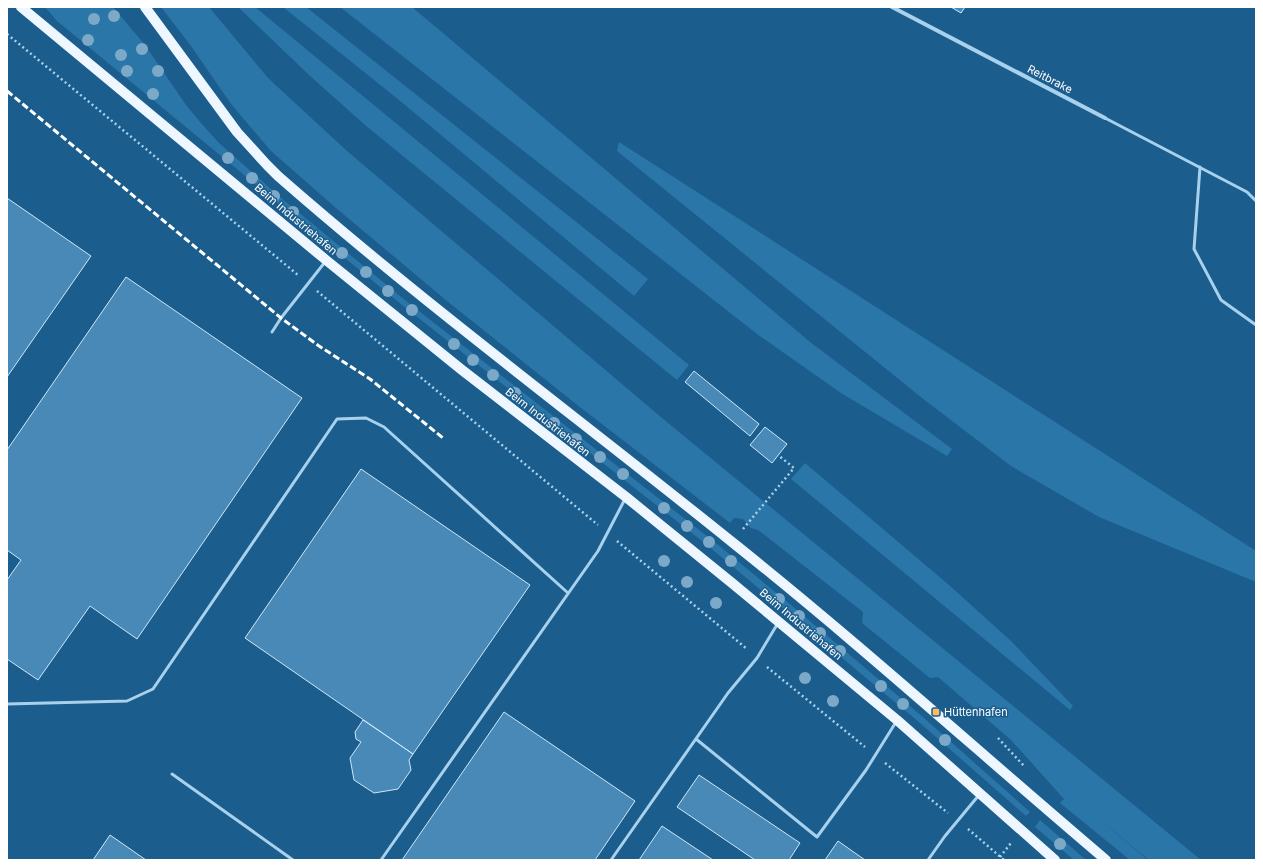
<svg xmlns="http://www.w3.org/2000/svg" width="1263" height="867" viewBox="0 0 1263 867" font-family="Inter,sans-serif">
<rect width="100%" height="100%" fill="#1b5d8d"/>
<path fill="#2b76a9" d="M45 7H113L145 45 186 105 201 123 219 143 280 197 406 301 712 540 797 610 924 718 1030 812 1026 816 920 723 707 545 402 305 57 21Z
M161 7H209L268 78 347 151 668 423 1201 860H1149L1093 814 1148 860H1130L1060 803 1064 799 1011 740 938 677 930 678 862 623 863 612 758 530 751 528 743 519 734 518 730 523 576 404 447 301 336 208 271 151 231 104 191 46Z
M238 7H255L689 365 677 380 365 125 309 75Z
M283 7H306L648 279 634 296 399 100Z
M340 7H412L810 342 952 449 947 456 841 393 757 334Z
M619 142 1256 551V582L1099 517 1011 466 922 398 617 151Z
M805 463 949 585 1011 641 1073 706 1070 710 791 479Z
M1040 820 1086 860H1074L1035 827Z"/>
<path fill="#4889b7" stroke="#cee8fa" d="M951 7H965L961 13Z
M7 198 91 256 7 377Z
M126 277 302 398 137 639 90 606 38 680 7 659V580L21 560 7 550V450Z
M694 371 759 424 750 436 685 382Z
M765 427 787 444 772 463 750 445Z
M361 469 530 585 413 754 245 638Z
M504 712 635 801 595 860H402Z
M363 720 413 754 409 760 411 770 398 789 374 793 354 780 350 758 361 742 356 739 355 732Z
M699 775 800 843 789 860H755L677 807Z
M662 826 713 860H639Z
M110 835 146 860H93Z
M838 841 865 860H825Z"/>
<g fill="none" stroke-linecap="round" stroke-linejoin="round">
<path stroke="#a8d1ed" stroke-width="2.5" stroke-dasharray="2 3" stroke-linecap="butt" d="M7 34 298 275
M317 291 598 525
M743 529 794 468 778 455
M617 541 747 649
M767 667 865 747
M998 738 1024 766
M885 763 948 813
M968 829 1004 860
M1000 857 1011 843"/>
<path stroke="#a8d1ed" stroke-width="3" d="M1105 118 1247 192 1256 201
M1200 167 1194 249 1221 300 1256 325
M272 332 281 318 325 262
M7 704 127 701 153 689 337 419 366 418 384 427 568 593
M696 739 817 837 866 770 896 722
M172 774 293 860
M381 860 598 551 625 499
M611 860 728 693 757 658 778 623
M928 860 945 836 979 795"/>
<path stroke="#a8d1ed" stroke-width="4" d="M892 7 1105 118"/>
<path stroke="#eef7ff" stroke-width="10" d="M21 7 326 260 462 370 626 497 732 583 897 720 1055 860
M145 7 237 132 267 165 278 176C424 304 581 420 732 542 860 644 981 754 1106 860"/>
<path stroke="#fff" stroke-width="3" stroke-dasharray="7 3" stroke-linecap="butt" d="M7 91 281 318 319 346 370 379 443 438"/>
</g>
<g fill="#7da9c9">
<circle cx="114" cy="16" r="6"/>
<circle cx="94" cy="19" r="6"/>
<circle cx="88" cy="40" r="6"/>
<circle cx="142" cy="49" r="6"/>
<circle cx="121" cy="55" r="6"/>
<circle cx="127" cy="71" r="6"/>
<circle cx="158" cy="71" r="6"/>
<circle cx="153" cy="94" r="6"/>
<circle cx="228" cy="158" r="6"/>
<circle cx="252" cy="178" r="6"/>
<circle cx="274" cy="196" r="6"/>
<circle cx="293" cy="212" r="6"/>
<circle cx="342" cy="253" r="6"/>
<circle cx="366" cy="272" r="6"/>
<circle cx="388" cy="291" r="6"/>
<circle cx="412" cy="310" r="6"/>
<circle cx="454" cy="344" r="6"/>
<circle cx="473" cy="360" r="6"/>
<circle cx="493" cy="375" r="6"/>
<circle cx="515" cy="393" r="6"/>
<circle cx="554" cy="423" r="6"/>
<circle cx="576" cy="439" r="6"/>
<circle cx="600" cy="457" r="6"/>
<circle cx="623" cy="474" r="6"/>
<circle cx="664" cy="508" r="6"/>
<circle cx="687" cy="526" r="6"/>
<circle cx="709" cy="542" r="6"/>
<circle cx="664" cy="561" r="6"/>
<circle cx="731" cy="561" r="6"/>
<circle cx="687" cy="582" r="6"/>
<circle cx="779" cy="599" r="6"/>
<circle cx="716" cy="603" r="6"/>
<circle cx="799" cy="616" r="6"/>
<circle cx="820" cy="633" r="6"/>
<circle cx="840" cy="651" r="6"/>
<circle cx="805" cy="678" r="6"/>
<circle cx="881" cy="686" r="6"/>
<circle cx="833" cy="701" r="6"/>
<circle cx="903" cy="704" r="6"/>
<circle cx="945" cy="740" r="6"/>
<circle cx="1060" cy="844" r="6"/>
</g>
<rect fill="#febc65" stroke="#1b5d8d" stroke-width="1.5" x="932" y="708" width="8" height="8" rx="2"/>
<g text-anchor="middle" stroke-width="3" stroke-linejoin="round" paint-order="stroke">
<g font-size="11" fill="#fff" stroke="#1b5d8d">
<text transform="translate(1050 79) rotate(27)" y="4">Reitbrake</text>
<text transform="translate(296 219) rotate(40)" y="4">Beim Industriehafen</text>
<text transform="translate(548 422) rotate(38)" y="4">Beim Industriehafen</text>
<text transform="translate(801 624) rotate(40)" y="4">Beim Industriehafen</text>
</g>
<g font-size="11" fill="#fff" stroke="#1b5d8d" text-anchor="start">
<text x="944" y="716">Hüttenhafen</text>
</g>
</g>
<rect width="1263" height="867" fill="none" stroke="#ffffff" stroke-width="16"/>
</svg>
